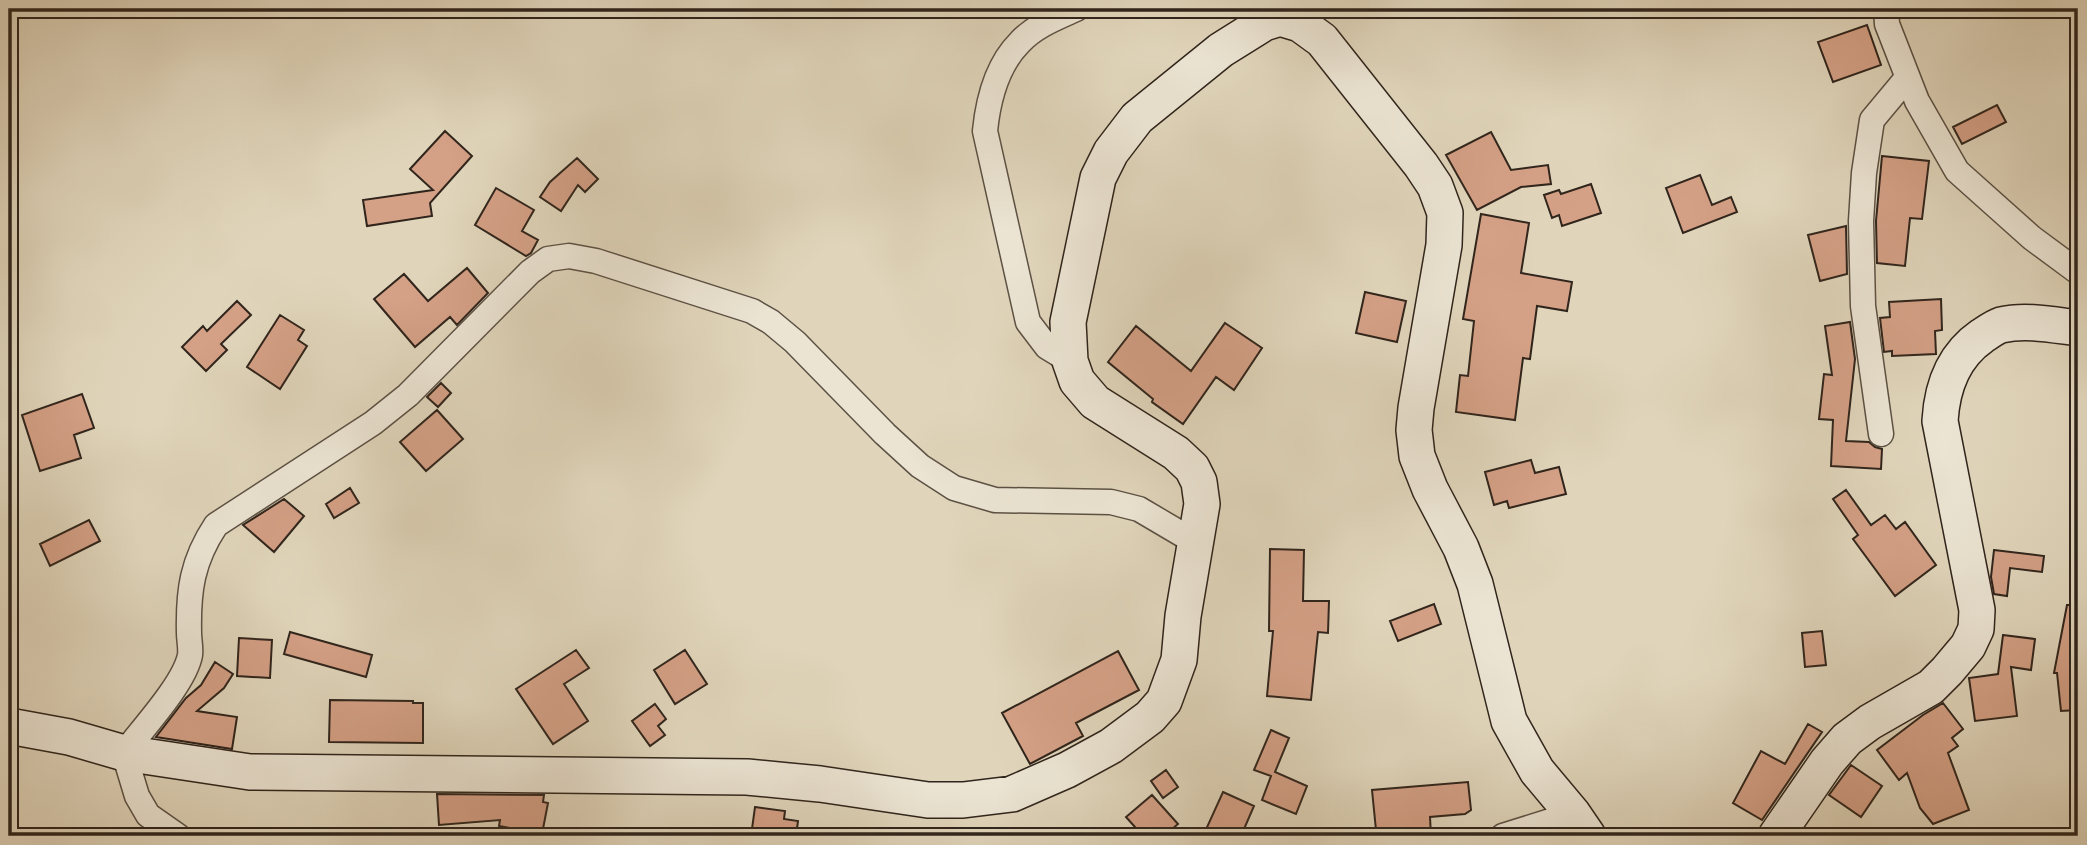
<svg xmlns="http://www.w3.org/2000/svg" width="2087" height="845" viewBox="0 0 2087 845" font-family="'Old Standard TT',serif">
<rect width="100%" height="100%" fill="#e0d5bb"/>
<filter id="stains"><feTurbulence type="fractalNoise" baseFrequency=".00286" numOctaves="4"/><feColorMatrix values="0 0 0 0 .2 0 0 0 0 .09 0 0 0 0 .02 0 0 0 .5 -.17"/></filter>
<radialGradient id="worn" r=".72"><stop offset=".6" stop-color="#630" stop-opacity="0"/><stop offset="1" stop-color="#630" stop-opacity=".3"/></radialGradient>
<path fill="#d4a086" stroke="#30251c" stroke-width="2" d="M1867 25 1881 65 1833 82 1818 42Z
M1997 105 2006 122 1962 144 1953 127Z
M445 131 472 156 430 203 432 216 367 226 363 200 433 190 410 169Z
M1491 132 1511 170 1548 165 1551 184 1521 187 1477 210 1446 155Z
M1882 156 1929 161 1922 219 1910 218 1905 266 1877 263 1876 221Z
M577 158 598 179 585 192 578 185 561 211 540 197 550 182Z
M1700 175 1712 205 1731 197 1737 212 1683 233 1666 188Z
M1591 184 1601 213 1562 226 1559 215 1552 218 1544 195 1559 190 1561 194Z
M496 188 534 210 522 231 538 240 531 253 526 256 475 225Z
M1481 214 1529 223 1521 273 1572 282 1567 311 1537 306 1530 359 1523 358 1515 420 1456 412 1460 375 1468 376 1474 321 1463 319Z
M1846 226 1847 274 1820 281 1808 235Z
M467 268 488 293 457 325 450 317 415 347 374 299 404 274 428 301Z
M1365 292 1406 301 1397 342 1356 333Z
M1941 299 1942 330 1935 331 1936 354 1892 356V351L1884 352 1880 318 1890 317 1889 302Z
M237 301 251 315 221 344 227 350 206 371 182 347 203 326 207 331Z
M280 315 304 330 298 340 307 346 280 389 247 367Z
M1850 322 1855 359 1846 441 1869 442 1875 447 1882 449 1881 469 1831 466 1833 420 1819 419 1824 374 1832 375 1825 326Z
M1225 323 1262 348 1234 390 1216 377 1183 424 1152 402 1153 399 1108 362 1136 326 1191 371Z
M441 383 451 393 438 407 427 397Z
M82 394 94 428 74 435 81 458 40 471 22 415Z
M437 410 463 439 426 471 400 442Z
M1531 460 1535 473 1559 467 1566 494 1509 508 1507 501 1494 505 1485 472Z
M350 488 359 503 334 518 326 504Z
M1846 490 1871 525 1885 515 1896 529 1905 522 1936 565 1895 596 1853 539 1858 535 1833 499Z
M284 499 304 516 274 552 243 525Z
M89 520 100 541 50 566 40 544Z
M1270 549 1304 550 1303 601H1329L1328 633 1318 632 1311 700 1267 696 1273 631H1269Z
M1994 550 2044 556 2042 572 2010 568 2007 596 1994 594 1991 577Z
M1434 604 1441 624 1398 641 1390 621Z
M2067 605H2072L2078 676V710L2061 711 2057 673H2054Z
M1822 631 1826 665 1805 667 1802 633Z
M290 632 372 655 366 677 284 654Z
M2003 635 2035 639 2031 670 2011 667 2017 716 1975 721 1969 678 1998 674Z
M239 638 272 640 270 678 237 676Z
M576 650 589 668 564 684 588 721 553 744 516 689Z
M685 650 707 684 675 704 654 670Z
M1118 651 1139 690 1076 723 1083 736 1030 764 1002 713Z
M215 662 233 674 224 688 197 711 237 717 232 749 156 737 186 698 201 685Z
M330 700 413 701V703H423V743L329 742Z
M1943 703 1963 729 1952 738 1958 746 1948 753 1969 810 1933 824 1920 808 1907 773 1899 780 1877 750 1923 715Z
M655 704 666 719 658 726 665 735 650 746 632 721Z
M1808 724 1822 732 1762 820 1733 803 1761 751 1785 764Z
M1271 730 1289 738 1275 772 1307 786 1296 814 1262 800 1271 776 1254 770Z
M1851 765 1882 786 1861 817 1829 795Z
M1166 770 1178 787 1163 798 1151 781Z
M1468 782 1471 810 1465 814 1430 817 1431 836H1388L1387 829 1376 830 1372 790Z
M1223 792 1254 806 1241 836H1203Z
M437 794 544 795 543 802 548 803 542 834 499 826 500 820 439 825Z
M1152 795 1178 824 1164 836H1143L1126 817Z
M755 807 785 811 784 819 798 821 796 836H751Z"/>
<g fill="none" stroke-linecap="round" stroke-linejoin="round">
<g stroke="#5c5144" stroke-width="27">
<path id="street" d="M1886 9 1887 24 1917 101 1957 171 2032 238 2078 272
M1070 361 1047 347 1028 322 985 131C988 101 997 65 1020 42 1035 26 1056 18 1076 9
M1881 434 1863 306 1861 221 1864 173 1872 120 1907 78
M178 836 148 815 137 796 124 753C142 729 185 683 190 655 191 648 189 640 189 633 188 591 192 561 216 525L373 423 408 395 530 272 548 259 569 256 596 261 752 311 771 322 795 342 885 434 920 466 954 488 995 500 1111 502 1139 509 1195 542
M1503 836 1573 814"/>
</g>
<g stroke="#30251c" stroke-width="38">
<path id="secondary" d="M9 726 69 737 124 753 250 772 747 777 820 784 928 800H963L1012 794 1067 770 1111 746 1150 717 1164 701 1179 660 1183 616 1202 504 1199 482 1192 468 1176 453 1095 402 1077 381 1070 361 1068 322 1098 178 1111 152 1137 118 1221 50 1264 23 1280 18 1300 24 1322 40 1421 165 1435 186 1445 213 1444 245 1416 408 1414 430 1417 456 1430 489 1461 548 1475 584 1509 721 1537 771 1573 814 1588 836
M1776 836 1827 762 1847 739 1870 722 1931 687 1947 671 1968 646 1976 629 1977 610 1940 421C1942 387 1953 356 1982 336 1988 332 1995 327 2001 325 2026 319 2054 325 2078 328"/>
</g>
<use href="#street" stroke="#ebe4d3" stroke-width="24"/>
<use href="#secondary" stroke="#ebe4d3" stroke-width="35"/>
</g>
<rect width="2087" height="845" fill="none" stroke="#e0d5bb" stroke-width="35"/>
<rect x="10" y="10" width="2066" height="824" fill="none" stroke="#30251c" stroke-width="3.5"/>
<rect x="18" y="18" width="2052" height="810" fill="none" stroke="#30251c" stroke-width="2"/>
<rect width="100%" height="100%" filter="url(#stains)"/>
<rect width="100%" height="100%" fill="url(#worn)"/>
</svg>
